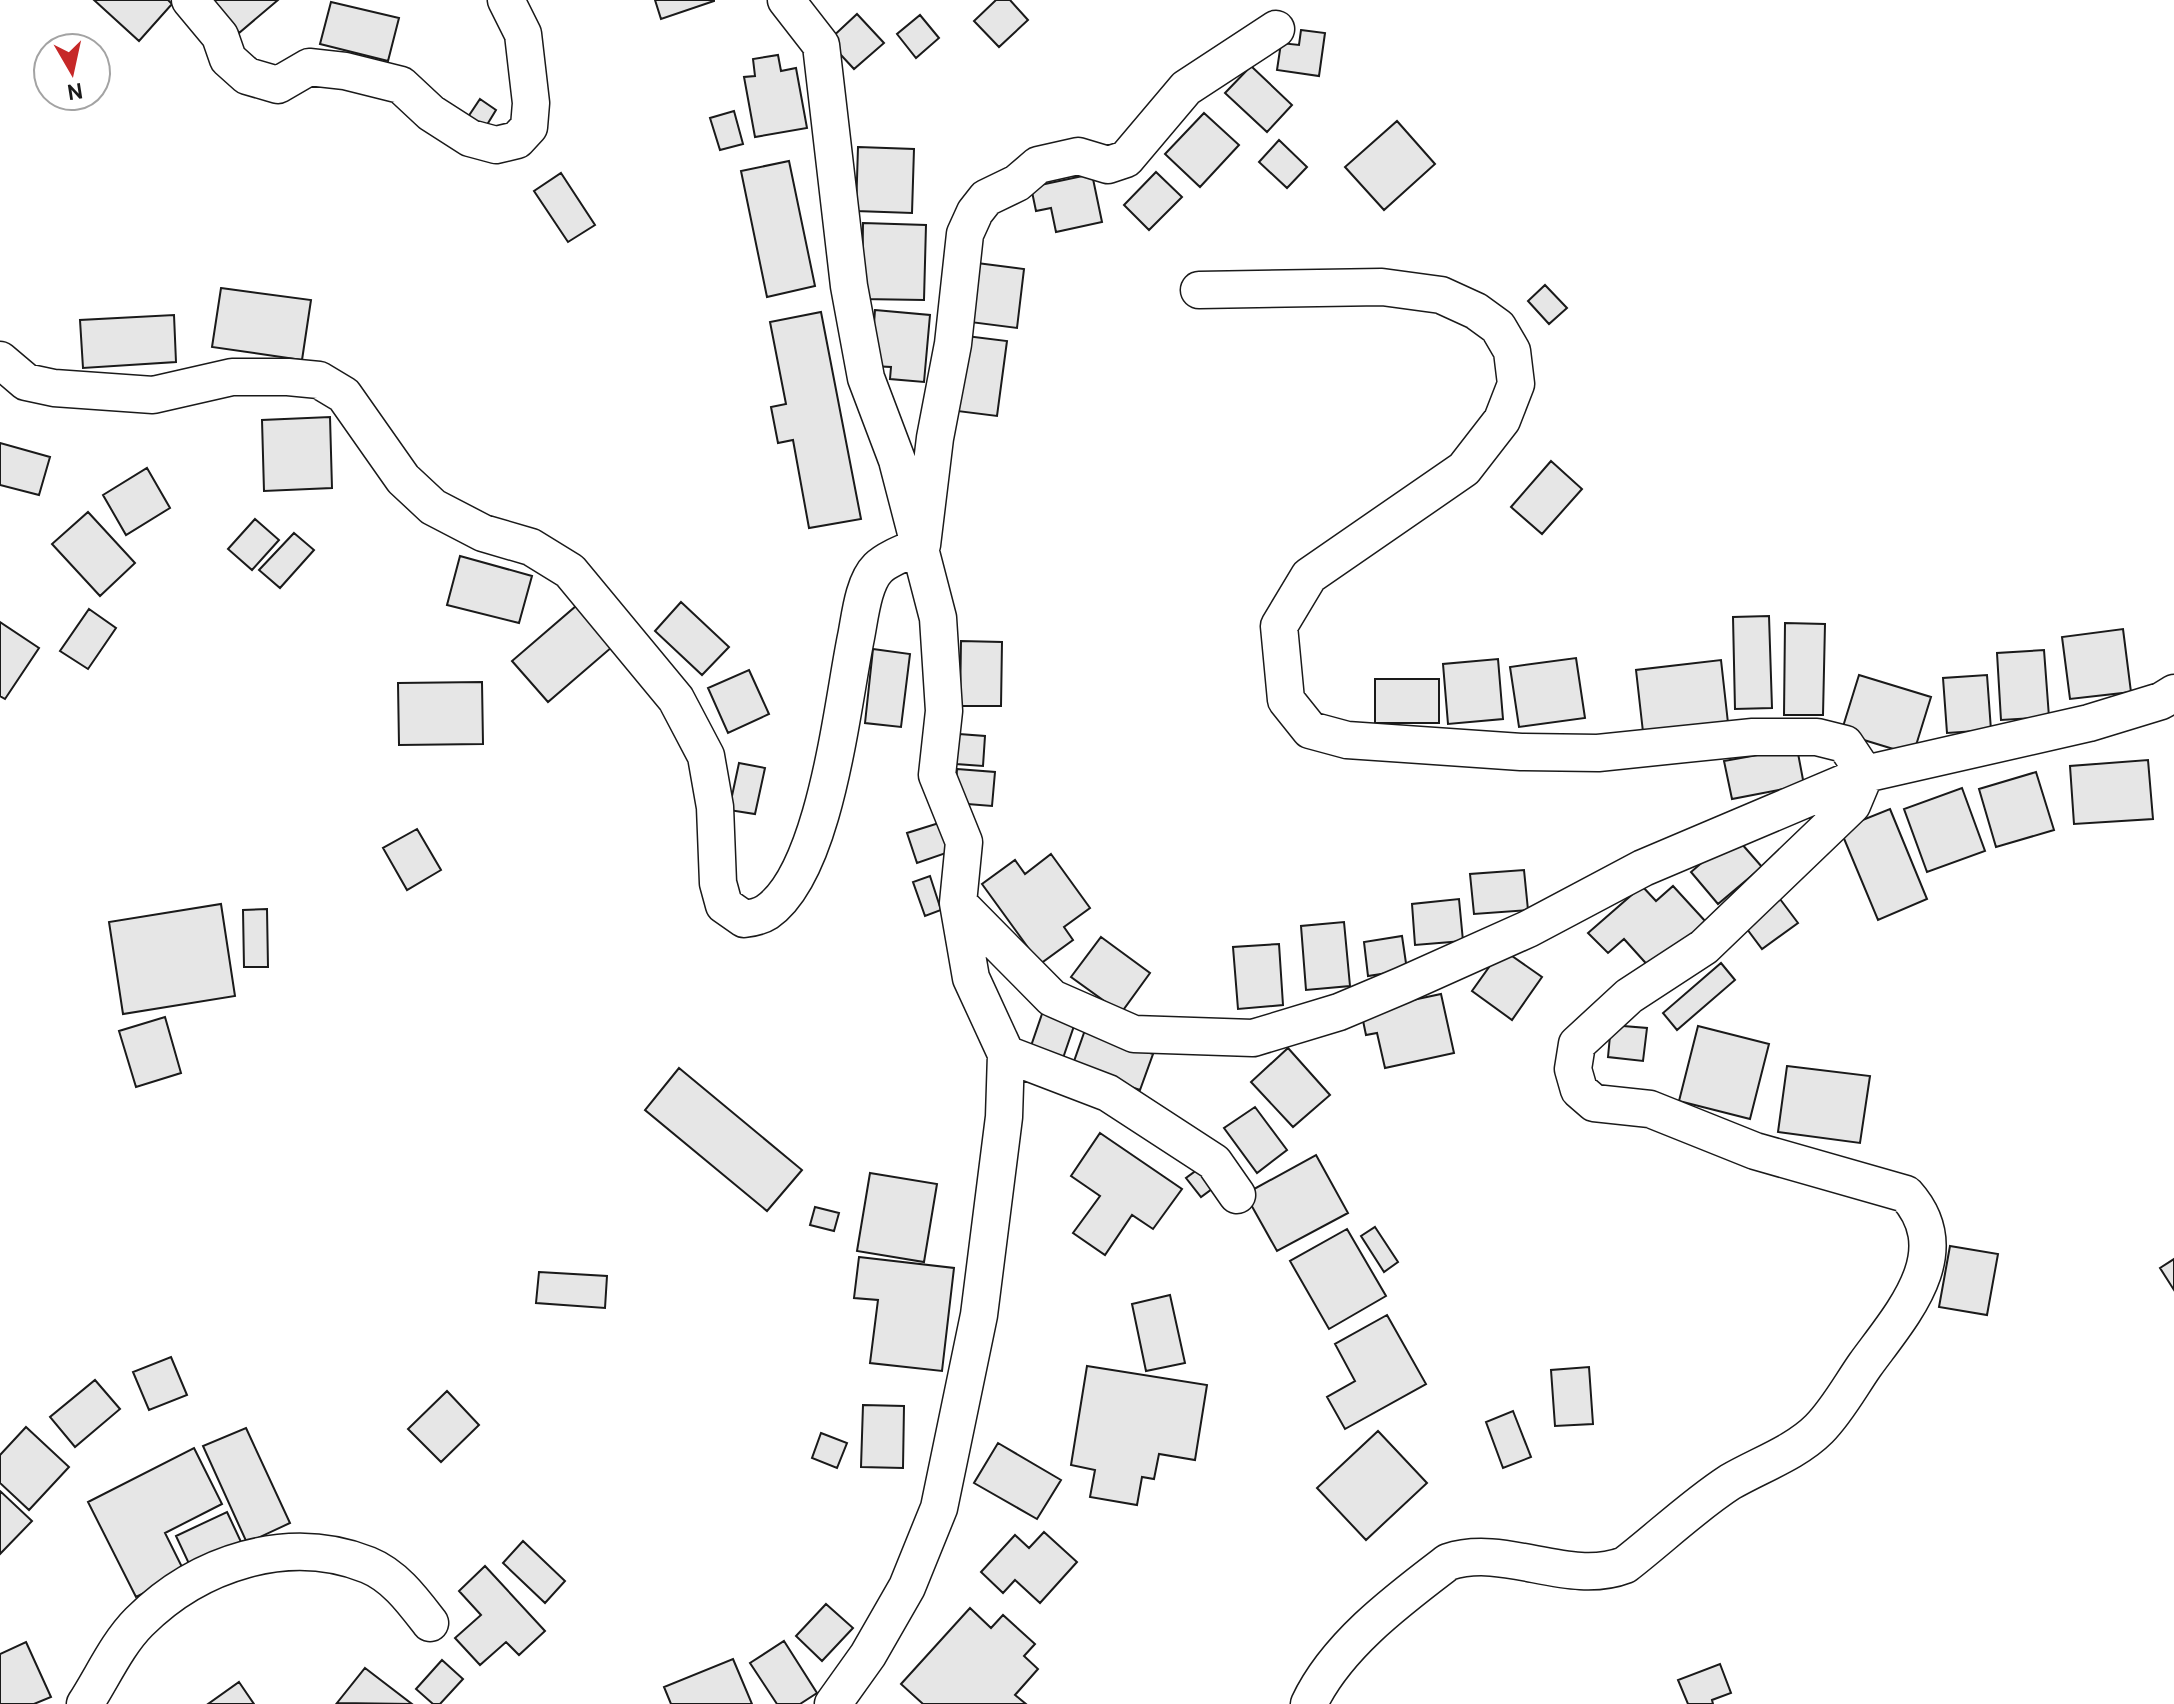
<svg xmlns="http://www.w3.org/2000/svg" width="2174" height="1704" viewBox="0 0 2174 1704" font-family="Cabin,sans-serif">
<rect width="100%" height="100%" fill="#fff"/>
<path fill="#e6e6e6" stroke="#1a1a1a" stroke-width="2" d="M94 0H168L172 4 139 41Z
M212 0H278L239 33Z
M655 0H714V1L661 19Z
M996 0H1010L1028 20 999 47 974 21Z
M331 2 399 18 388 61 320 44Z
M857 14 884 43 854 69 828 41Z
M920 15 939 38 916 58 897 34Z
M1301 30 1325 33 1319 76 1277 70 1281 43 1299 45Z
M778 55 781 71 796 68 807 128 755 137 744 77 755 76 753 59Z
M1251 66 1292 105 1267 132 1225 93Z
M480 99 496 110 485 128 468 117Z
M734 111 743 144 720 150 710 118Z
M1204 113 1239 145 1200 187 1165 154Z
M1397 121 1435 164 1384 210 1345 167Z
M1279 140 1307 167 1287 188 1259 162Z
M858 147 914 149 912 213 856 211Z
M789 161 815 286 767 297 741 171Z
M1156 172 1182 197 1149 230 1124 205Z
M561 173 595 225 568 242 534 191Z
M1092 174 1102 222 1056 232 1051 208 1036 211 1031 187Z
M863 223 926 225 924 300 862 299Z
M977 263 1024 269 1017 328 970 322Z
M1545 285 1567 308 1549 324 1528 301Z
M221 288 311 300 302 360 212 347Z
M875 310 930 315 924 382 890 379 891 367 871 366Z
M821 312 861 519 809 528 793 440 778 443 771 407 786 404 770 322Z
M174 315 176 362 83 368 80 320Z
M958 335 1007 341 997 416 949 410Z
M330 417 332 488 264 491 262 420Z
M0 443 50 457 39 495 0 485Z
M1551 461 1582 489 1542 534 1511 507Z
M147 468 170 508 126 535 103 495Z
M88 512 135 563 100 596 52 544Z
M255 519 279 540 252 570 228 549Z
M294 533 314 550 280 588 259 570Z
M460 556 532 576 519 623 447 605Z
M681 602 729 647 702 675 655 631Z
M576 606 612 647 548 702 512 661Z
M89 609 116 628 88 669 60 651Z
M1769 616 1772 708 1735 709 1733 617Z
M0 622 39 648 5 699 0 696Z
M1785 623 1825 624 1823 715H1784Z
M2123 629 2131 692 2070 699 2062 637Z
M961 641 1002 642 1001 706H960Z
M873 649 910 654 901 727 865 723Z
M2044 650 2049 717 2001 720 1997 653Z
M1576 658 1585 718 1519 727 1510 667Z
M1498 659 1503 719 1448 724 1443 664Z
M1721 660 1728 723 1643 732 1636 670Z
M749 670 769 714 728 733 708 688Z
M1859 675 1931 697 1913 755 1841 733Z
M1987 675 1991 730 1947 733 1943 678Z
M1375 679H1439V723H1375Z
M482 682 483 744 399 745 398 683Z
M959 734 985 736 983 766 956 764Z
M1797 748 1804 785 1732 799 1724 761Z
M2148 760 2153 819 2074 824 2070 766Z
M739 763 765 768 755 814 729 810Z
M957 769 995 772 992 806 955 803Z
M2036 772 2054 830 1996 847 1979 789Z
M1962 788 1985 851 1927 872 1904 809Z
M1890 809 1927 899 1878 920 1840 829Z
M939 823 949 852 917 863 907 833Z
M417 829 441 870 407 890 383 848Z
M1734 835 1762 867 1718 904 1691 872Z
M1051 854 1090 908 1064 927 1073 940 1040 964 982 884 1015 860 1025 874Z
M1524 870 1528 910 1474 914 1470 874Z
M930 876 941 910 925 916 913 882Z
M1642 886 1656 901 1673 886 1706 922 1652 970 1624 939 1608 953 1588 933Z
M1459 899 1463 941 1415 945 1412 904Z
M1780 899 1798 923 1762 949 1744 925Z
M221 904 235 996 123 1014 109 922Z
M267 909 268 967H244L243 910Z
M1344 922 1350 986 1306 990 1301 926Z
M1402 936 1407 970 1368 976 1364 942Z
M1101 937 1150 973 1121 1013 1071 977Z
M1279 944 1283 1005 1238 1009 1233 947Z
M1502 949 1542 977 1512 1020 1472 991Z
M1721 963 1735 980 1677 1030 1663 1013Z
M1441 994 1454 1053 1385 1068 1377 1033 1366 1035 1361 1011Z
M1043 1011 1075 1023 1062 1061 1030 1049Z
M165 1017 181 1073 136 1087 119 1031Z
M1611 1025 1647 1028 1643 1061 1608 1057Z
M1698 1026 1769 1044 1750 1119 1679 1101Z
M1085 1030 1153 1054 1140 1090 1072 1067Z
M1288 1048 1330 1095 1293 1127 1251 1082Z
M1787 1066 1870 1076 1860 1143 1778 1132Z
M679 1068 802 1170 767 1211 645 1110Z
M1255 1107 1287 1150 1257 1173 1224 1128Z
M1100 1133 1182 1189 1153 1229 1132 1215 1105 1255 1073 1233 1100 1196 1071 1176Z
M1316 1155 1348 1213 1277 1251 1245 1194Z
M1201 1167 1216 1186 1201 1197 1186 1178Z
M870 1173 937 1184 924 1262 857 1251Z
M815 1207 839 1213 834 1231 810 1225Z
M1375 1227 1398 1262 1384 1272 1361 1236Z
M1347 1229 1386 1296 1329 1329 1290 1261Z
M1950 1246 1998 1254 1987 1315 1939 1307Z
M859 1257 954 1268 942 1371 870 1363 878 1300 854 1298Z
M2174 1259V1290L2160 1268Z
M539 1272 607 1276 605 1308 536 1303Z
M1170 1295 1185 1363 1146 1371 1132 1304Z
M1387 1315 1426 1384 1345 1429 1327 1397 1355 1381 1335 1344Z
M171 1357 187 1395 149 1410 133 1372Z
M1087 1366 1207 1385 1195 1460 1159 1454 1154 1479 1142 1477 1137 1505 1090 1497 1095 1470 1071 1465Z
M1589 1367 1593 1424 1555 1426 1551 1370Z
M95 1380 120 1409 75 1447 50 1417Z
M447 1391 479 1425 441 1462 408 1429Z
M863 1405 904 1406 903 1468 861 1467Z
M1513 1411 1531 1457 1503 1468 1486 1422Z
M26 1427 69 1467 29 1510 0 1483V1455Z
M246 1428 290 1523 247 1543 203 1446Z
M1378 1431 1427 1483 1366 1540 1317 1488Z
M821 1433 847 1443 837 1468 812 1458Z
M998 1443 1061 1480 1037 1519 974 1483Z
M194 1448 222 1504 165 1533 185 1573 136 1597 88 1502Z
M0 1491 32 1521 0 1554Z
M227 1512 242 1544 191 1568 176 1536Z
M1044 1532 1077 1562 1040 1603 1015 1580 1003 1593 981 1572 1015 1535 1029 1548Z
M523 1541 565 1581 545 1603 503 1563Z
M485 1566 545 1631 519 1655 506 1642 480 1665 455 1638 481 1615 459 1591Z
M826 1604 853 1628 822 1661 796 1636Z
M970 1608 991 1628 1003 1615 1035 1644 1024 1656 1038 1669 1015 1695 1026 1704H923L901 1684Z
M784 1641 817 1693 800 1704H777L750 1663Z
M26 1642 51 1697 34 1704H0V1654Z
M733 1659 752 1704H671L664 1687Z
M442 1660 463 1679 440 1704H433L416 1689Z
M1720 1664 1731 1693 1712 1700 1713 1704H1688L1678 1680Z
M365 1668 412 1704 337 1703Z
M239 1682 254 1704H208Z"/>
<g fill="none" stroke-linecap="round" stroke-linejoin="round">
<g stroke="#1a1a1a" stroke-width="39">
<path id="minor" d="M190 0 220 36 228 59 247 76 278 85 309 67 345 71 401 85 431 113 470 138 496 145 517 140 529 127 531 103 523 34 506 0
M786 0 821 45 849 286 866 378 897 460 938 618 944 711 937 775 964 842 958 903 971 978 1006 1054 1004 1117 979 1315 939 1508 907 1587 868 1655 833 1704
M1199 290 1382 287 1441 295 1476 311 1498 327 1512 351 1516 384 1502 420 1464 469 1309 576 1279 626 1286 700 1310 730 1347 740 1521 752 1598 753 1753 737H1817L1845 744 1865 774 1852 805 1704 947 1629 996 1577 1044 1573 1069 1579 1090 1594 1103 1650 1109 1755 1151 1906 1194C1959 1253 1902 1314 1865 1365 1851 1385 1837 1411 1819 1429 1795 1453 1759 1465 1730 1482 1693 1506 1660 1538 1625 1565 1568 1587 1506 1543 1448 1562 1398 1600 1336 1646 1309 1704
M0 360 26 382 54 388 153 395 232 377H288L319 380 344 395 403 479 433 507 483 533 531 547 570 571 676 699 706 756 715 807 718 883 724 905 744 919C752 918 761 916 767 912 826 871 842 705 856 637 860 617 863 583 878 568 888 558 909 551 922 545L935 438 953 344 965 234 975 212 986 198 1017 183 1038 165 1078 156 1108 165 1126 159 1186 88 1276 29
M958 903 1052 998 1134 1034 1253 1038 1339 1012 1403 985 1528 929 1643 868 1865 774 2089 723 2161 701 2174 693
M1006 1054 1108 1093 1214 1162 1237 1195
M85 1704C102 1678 117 1644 139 1622 198 1563 288 1533 368 1565 395 1576 413 1601 430 1623"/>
</g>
<use href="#minor" stroke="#fff" stroke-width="36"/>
</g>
<g transform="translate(72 72) rotate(171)"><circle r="38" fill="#ffffff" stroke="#a3a3a3" stroke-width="2"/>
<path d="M0-6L14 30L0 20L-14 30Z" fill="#c62828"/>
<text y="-12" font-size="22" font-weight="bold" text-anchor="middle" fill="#1a1a1a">N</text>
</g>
</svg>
